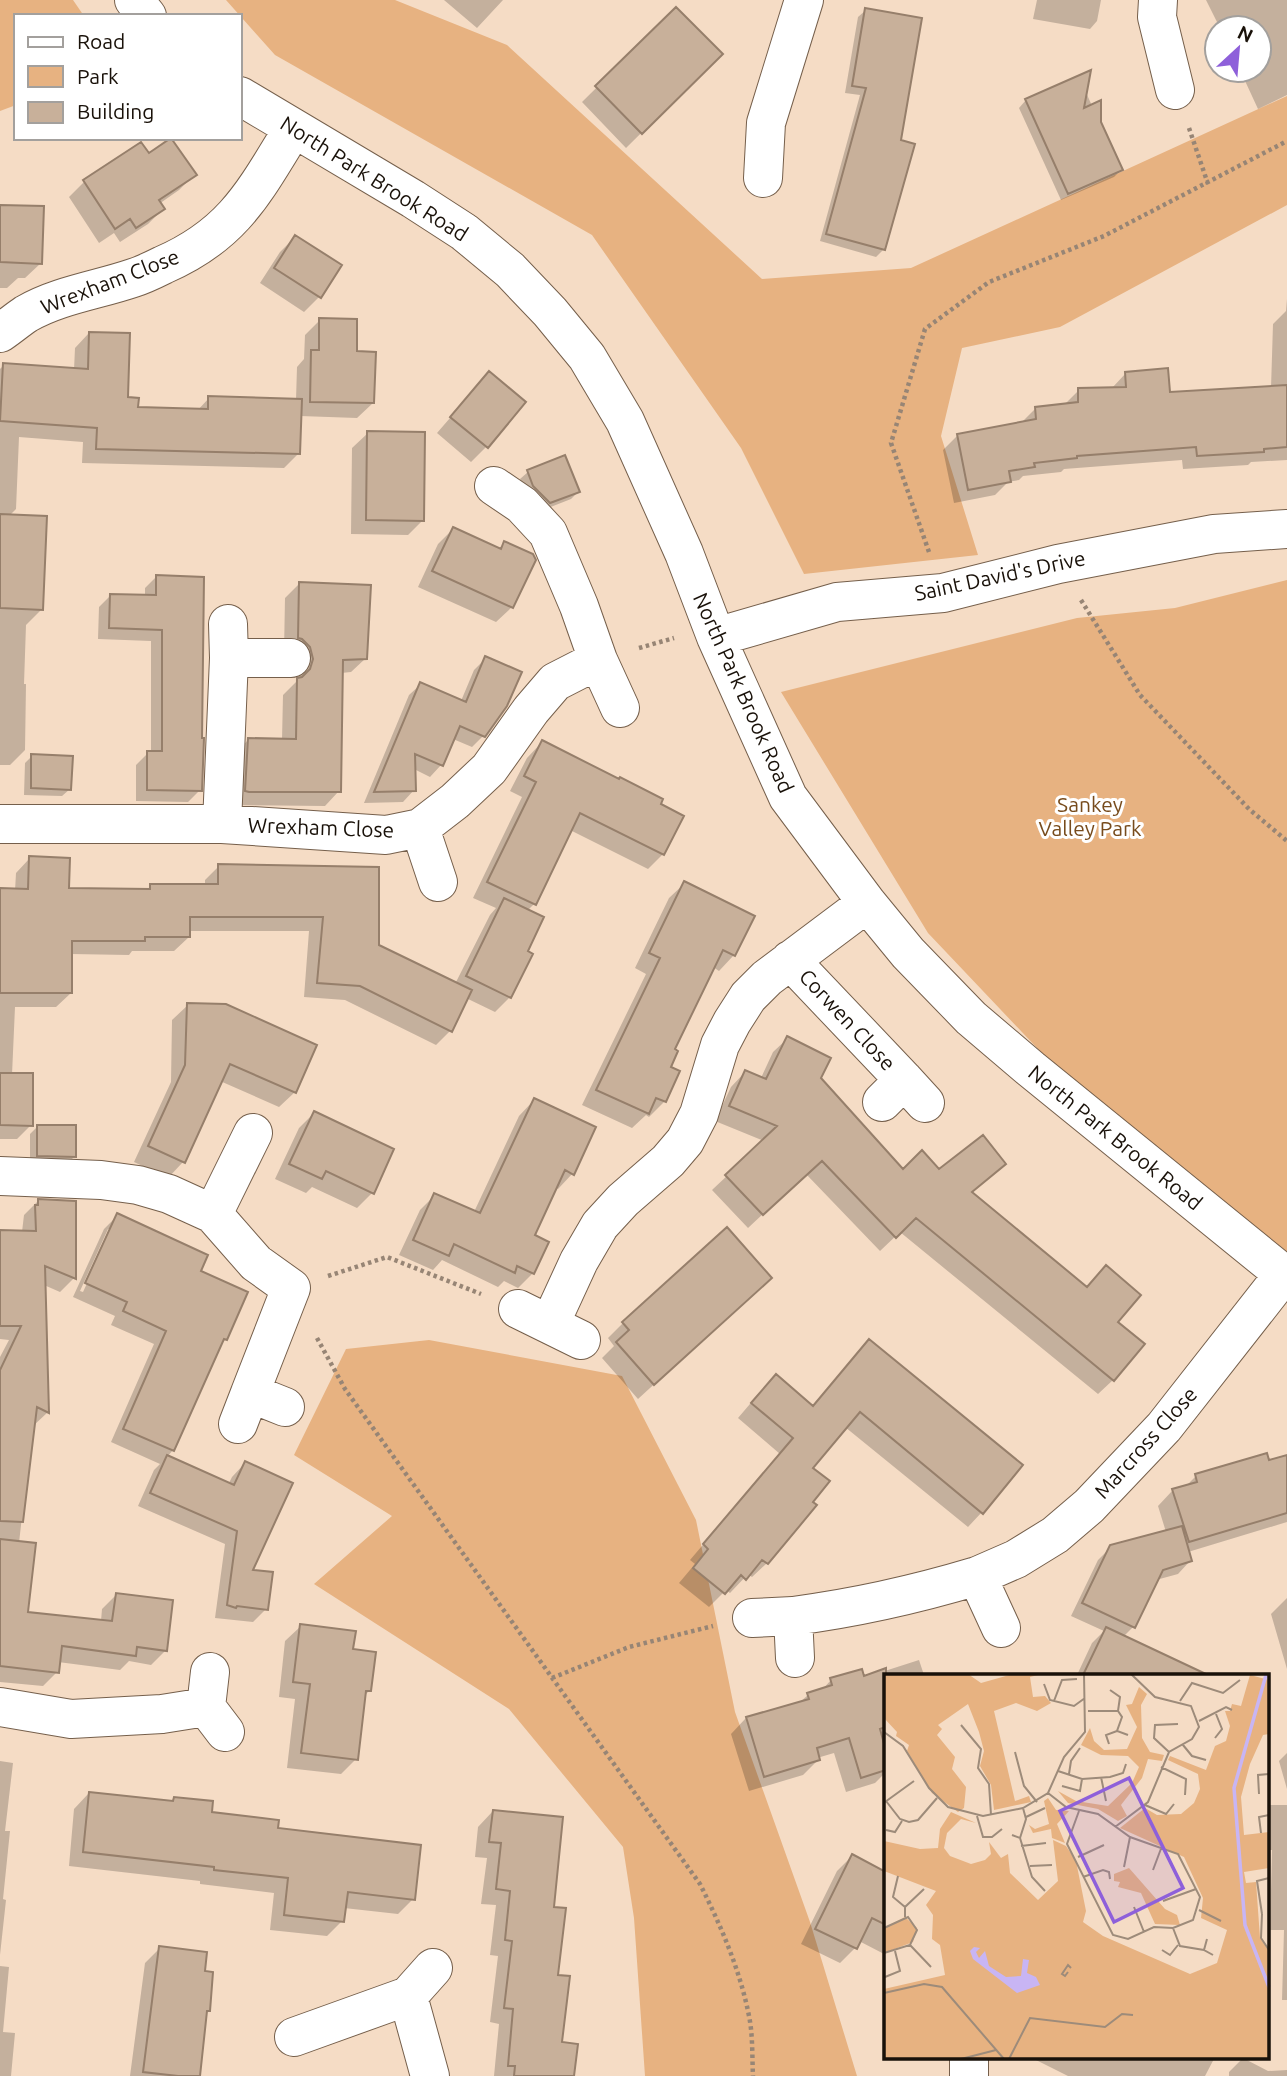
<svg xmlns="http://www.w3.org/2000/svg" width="1287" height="2076" viewBox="0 0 1287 2076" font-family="Ubuntu,sans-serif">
<rect width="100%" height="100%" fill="#f5dcc5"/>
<path fill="#e7b281" d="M0 0H73L84 16H16V105L0 111Z
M226 0H395L507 45 762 279 911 268 1287 96V205L1060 327 962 348 941 436 978 555 804 574 741 448 592 235 275 55Z
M1287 580V1276L1146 1163 928 933 781 692 1077 618 1175 608Z
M429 1340 622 1376 696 1520 735 1712 810 1922 857 2076H645L634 1918 623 1847 509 1709 314 1584 392 1516 294 1455 346 1349Z"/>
<path fill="#0003" fill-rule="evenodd" d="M444 0H503L477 28Z
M1037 0H1101L1097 21 1090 29 1033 19Z
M1206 0H1287V95L1258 109 1240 70H1259V28H1220Z
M676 9 721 54 626 148 582 102Z
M866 10 899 142 913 146 883 250 876 257 820 241 860 95 845 93 858 17Z
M1079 77 1121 170 1114 177 1061 200 1019 108 1026 100Z
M148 155 194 175 179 190 159 204 163 209 148 224 120 242 114 233 99 243 69 197 84 182Z
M0 206 41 263 25 278H18L7 288H0Z
M295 237 319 297 304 312 260 283 280 252Z
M1287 299V460L1251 462 1248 465 1183 469 1182 460 1064 469 1061 472 1023 476 1019 480 1008 482 995 495 954 503 943 450 957 436 1020 424 1036 408 1064 405 1079 390 1112 388 1126 373 1169 394 1271 388 1273 324 1286 311Z
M320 320 355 353 373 403 357 418 300 416 299 453 284 468 82 463 83 442 19 437 16 509 9 516 42 609 26 625 24 684H26L25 750 10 765H0V369L4 365 74 370 75 348 89 333 126 399 136 409 197 411 209 398 296 400 297 367 304 359 305 335Z
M489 373 486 447 471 462 437 433Z
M368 433 423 520 408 535 351 534 352 448Z
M564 457 578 492 571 499 543 510 526 493 520 479 528 472Z
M453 529 498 549 505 543 512 607 496 622 418 587 438 544Z
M157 576 200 790 188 802 136 801V765L148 753H151V641L98 639 99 607 111 595 145 596V588Z
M300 583 366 658 351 672 341 673 339 791 325 806 232 805 234 755 248 740H282L283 695 297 681 299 674 284 652 285 598Z
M486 658 484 735 472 747 453 739 441 765 430 777 414 769V790L403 802 364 803 409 695 421 684 461 701 474 670Z
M542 742 659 805 663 854 648 869 570 830 534 904 527 911 525 952 510 997 495 1012 466 998 450 1031 436 1045 345 1000 304 997 309 931H189V937L174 951H132L129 955 71 954V993L56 1007H15L12 1075 31 1125 17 1139H0V890L15 891 16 873 30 858 67 890H146L151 886H205V880L219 866 378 868 377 946 455 984 490 915 496 908 473 898 522 797 510 791 527 758Z
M32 756 70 789 62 796 24 795 25 763Z
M685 883 734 955 719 971 713 967 672 1050 665 1101 649 1117 646 1115 632 1128 582 1105 646 974 635 968 669 898Z
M188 1005 295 1092 279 1107 220 1081 183 1162 168 1178 134 1162 171 1082 172 1020Z
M788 1038 818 1079 903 1171H939L1004 1164 971 1193 1086 1289 1106 1268 1116 1322 1113 1380 1098 1394 900 1232 880 1251 806 1174 748 1228 712 1190 764 1141 715 1121 731 1087 745 1072 761 1078 773 1052Z
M534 1100 573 1173 558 1189 555 1187 532 1236 533 1273 518 1288 504 1281 498 1287 442 1260 433 1270 399 1255 420 1210 435 1195 474 1212 519 1116Z
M314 1113 372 1193 357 1208 312 1187 306 1193 275 1179 299 1128Z
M37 1127 75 1156 67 1164 30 1162V1134Z
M38 1201 74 1203V1278L60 1292 44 1285 48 1412 32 1427 19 1543 26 1613 101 1621 102 1609 116 1595 165 1651 151 1665 129 1661 120 1670 58 1662 57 1672 43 1686 0 1682V1357L9 1340 0 1339V1232H22L24 1215Z
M118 1215 199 1272 225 1339 220 1344 173 1450 167 1457 228 1485 232 1477 245 1463 250 1571 266 1609 253 1622 215 1618 225 1544 138 1506 154 1470 160 1464 111 1442 154 1344 111 1325 115 1316 73 1297 104 1229ZM108 1229H112L83 1292 80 1291Z
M770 1278 638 1399 602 1358 614 1346 608 1338 623 1323Z
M869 1341 982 1512 968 1527 845 1427 811 1468 767 1563 752 1577 748 1574 730 1593 726 1590 709 1607 679 1583 695 1564 690 1560 780 1454 738 1418 761 1391 812 1408 855 1355Z
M1287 1457V1522L1188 1552 1190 1561 1178 1574 1156 1580 1133 1627 1123 1637 1174 1661 1168 1675H1077L1092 1643 1104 1631 1071 1616 1098 1560 1111 1547 1166 1532 1158 1506 1173 1490 1185 1487 1196 1476 1268 1462Z
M1287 1598V1669L1271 1614Z
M301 1626 351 1650 369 1691 364 1696 356 1759 341 1774 287 1768 295 1699 279 1697 285 1641Z
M919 1660 924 1675H886V1772L875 1783 846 1792 834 1753 817 1758 818 1760 803 1775 749 1791 731 1734 746 1718 799 1703 808 1695 821 1691 831 1680 863 1678Z
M1287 1753V1789L1279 1761Z
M0 1761 13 1763 5 1831H10L3 1899 6 1900 0 1955Z
M89 1793 171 1802 174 1799 413 1899 398 1914 344 1908 342 1921 327 1936 270 1930 274 1893 200 1884V1881L69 1866 74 1809Z
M1268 1805H1287V2000H1282L1284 1930H1270L1272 1850H1268Z
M493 1811 552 1908 561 2043 572 2076H494L499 2024 490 2022 498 1956 490 1955 496 1905 481 1904 487 1858 475 1857 478 1827Z
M852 1856 886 1874V1955L859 1941 855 1948 840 1963 801 1944 837 1871Z
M160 1948 203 1973 205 2013 198 2076H130L145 1963Z
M0 1966 9 1967 3 2032 15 2033 11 2076H0Z
M1030 2057H1215L1205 2076H1068Z
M1243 2058 1268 2071 1287 2070V2076H1229V2072Z"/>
<path fill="#c8b09a" stroke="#967f6b" stroke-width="2" d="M676 7 723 54 642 134 595 86Z
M865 8 922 18 901 140 915 144 885 250 826 234 866 88 852 86Z
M1091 70 1084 108 1101 100V122L1123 170 1068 194 1025 99Z
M171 138 197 175 159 200 165 209 136 228 130 219 115 229 83 180 141 142 149 153Z
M0 205 44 206 42 264 0 262Z
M295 235 342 265 321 298 274 268Z
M319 318 357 319V351L376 352 374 403 310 402 311 350H319Z
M89 332 130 333 128 397 139 398 138 407 208 409V396L302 399 300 454 96 449 97 428 0 421 3 363 88 369Z
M1168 368 1170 392 1287 385V447L1264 449V452L1197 456 1196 447 1077 456V458L1034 463 1035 467 1009 471 1011 482 968 490 957 434 1036 419 1035 407 1078 402V388L1126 387 1125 372Z
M489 371 526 402 488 448 450 417Z
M367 431 425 432 424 521 366 520Z
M565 455 580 492 550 503 533 486 527 470Z
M0 514 47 516 43 610 0 608Z
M453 527 501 549 504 541 533 554 536 560 513 608 432 571Z
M156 575 204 577 202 738H204L202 791 147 790V751H162V630L109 628 110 594 156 595Z
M299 582 371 585 367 659 343 660 341 792H249L245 791 248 738 296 739 297 678 302 677 310 669 313 659 310 647 302 639 298 638Z
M485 656 522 672 507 706 485 737 460 726 443 766 415 754 416 791 374 792 420 682 466 702Z
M542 740 619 779 620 777 663 799 661 804 684 816 664 855 580 813 536 905 487 882 536 782 524 776Z
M31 754 73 756 71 790 31 788Z
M29 856 70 858 69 888 150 889V884H218V864L379 867V945L472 990 452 1032 360 986 317 983 323 917H190V937H145V941H72V993H0V888L28 889Z
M684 881 755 916 735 956 723 950 675 1049 678 1051 671 1067 680 1071 666 1102 656 1098 649 1114 596 1090 660 958 649 953Z
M504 898 544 917 528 951 533 954 511 998 466 976Z
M187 1003 226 1004 317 1045 296 1093 230 1064 185 1163 148 1146 185 1065Z
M787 1036 831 1058 821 1078 903 1169 922 1150 939 1169 983 1135 1006 1164 972 1192 1087 1287 1106 1265 1141 1295 1118 1322 1145 1344 1114 1381 916 1218 896 1238 822 1161 763 1215 725 1175 777 1126 729 1106 745 1070 766 1079Z
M0 1073H33V1126L0 1125Z
M534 1098 596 1127 574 1175 565 1170 535 1235 549 1242 534 1274 517 1266 515 1273 454 1244 449 1256 413 1240 434 1193 480 1213Z
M314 1111 394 1149 374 1194 326 1171 322 1179 289 1164Z
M37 1125H76V1157L37 1156Z
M38 1199 76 1201V1279L45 1266 49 1413 37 1407 23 1522 0 1521V1370L21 1326H0V1230L36 1231 35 1205H38Z
M117 1213 208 1255 201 1271 248 1292 227 1340 224 1339 174 1451 123 1429 166 1331 123 1311 127 1302 85 1283Z
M727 1227 772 1278 654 1385 616 1342 629 1330 622 1322Z
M869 1339 1023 1465 983 1514 860 1412 813 1468 830 1481 813 1502 817 1505 768 1564 762 1560 746 1580 741 1575 725 1594 693 1568 708 1549 703 1544 793 1438 751 1403 776 1374 813 1406Z
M1267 1453 1269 1460 1287 1455V1513L1189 1542 1172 1489 1197 1482 1195 1474Z
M167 1455 234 1485 245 1461 293 1483 253 1570 273 1572 268 1610 237 1606 236 1608 227 1605 237 1531 150 1493Z
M1182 1526 1192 1561 1163 1570 1135 1628 1082 1603 1110 1545Z
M0 1539 36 1543 28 1612 112 1621 116 1593 173 1600 167 1651 137 1647 136 1656 62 1646 59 1673 0 1666Z
M300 1624 356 1631 353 1649 376 1652 371 1691H366L358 1760 301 1753 310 1684 293 1682Z
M1106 1627 1208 1675H1083Z
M886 1668V1727L880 1729 886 1751V1770L861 1778 849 1738 817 1748 820 1760 764 1777 746 1717 809 1699 807 1693 832 1685 830 1678 862 1669 864 1676Z
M89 1792 173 1801 174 1797 213 1801 212 1812 279 1820 278 1828 421 1845 415 1900 348 1892 344 1922 284 1915 288 1878 214 1870V1867L83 1852Z
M493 1810 563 1817 554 1907 566 1908 558 1975 570 1976 562 2042 578 2044 574 2076H514L515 2066H508L513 2009 504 2008 512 1941 505 1940 510 1891 496 1889 501 1843 489 1842Z
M852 1854 886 1872V1925L872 1918 857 1949 815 1929Z
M159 1946 207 1952 205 1971 213 1972 210 2011H207L200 2076H178L143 2072Z"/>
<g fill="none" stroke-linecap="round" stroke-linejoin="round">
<g stroke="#755f4b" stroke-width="40">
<path id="street" d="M134 0 147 16
M1158 0 1157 17 1175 90
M240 96 413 199 464 232 510 270 550 312 587 357 625 421 684 553 716 637 788 797 867 903 908 953 971 1018 1031 1069 1287 1277
M763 178 766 123 804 0
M0 333C9 327 17 320 26 314 59 295 98 290 133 278 143 275 153 270 163 265 234 234 254 192 293 129
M494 486 522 505 548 533 579 606 598 660 620 708
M228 624 229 658H291
M716 637 837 602 943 593 1058 564 1214 534 1287 529
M0 824H222L386 835 420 828
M222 824 229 658
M438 882 420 828 455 801 489 769 531 710 555 682 598 660
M790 960 904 1080
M882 1102 904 1080 925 1103
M0 1176 101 1180 138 1185 169 1194 213 1214 256 1263 291 1288 250 1393
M213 1214 253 1133
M518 1309 581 1340
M550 1324 579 1261 600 1225 623 1200 668 1161 685 1141 699 1114 720 1045 732 1022 748 997 767 978 867 903
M238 1424 250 1393 285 1407
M977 1576 1016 1559 1055 1535 1089 1506 1164 1427 1284 1274
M793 1616C855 1608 917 1594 977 1576L1001 1628
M752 1618 793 1616 795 1658
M210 1672 206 1707 225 1732
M0 1707 71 1719 162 1714 206 1707
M408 1996 430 2076
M294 2037 408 1996 433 1968
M969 2076V2057"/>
</g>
<path stroke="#978575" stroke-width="4.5" stroke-dasharray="3.5 3.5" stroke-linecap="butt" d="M1189 128 1208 184
M929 552 891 443 925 329 989 282 1104 236 1287 141
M1081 600 1140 695 1249 809 1287 841
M639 648 674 638
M328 1276 387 1257 481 1294
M317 1338 345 1389 700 1884C721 1926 740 1970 749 2016 753 2035 752 2057 753 2076
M552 1678 629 1647 713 1626"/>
<use href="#street" stroke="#fff" stroke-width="38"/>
</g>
<g text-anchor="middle" stroke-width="6" stroke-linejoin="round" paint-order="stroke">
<g font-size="21" fill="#191109" stroke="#fff">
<text transform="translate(374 179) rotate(32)" y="7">North Park Brook Road</text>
<text transform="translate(110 282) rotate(-21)" y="7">Wrexham Close</text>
<text transform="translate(1000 576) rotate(-12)" y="7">Saint David's Drive</text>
<text transform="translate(743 693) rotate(66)" y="7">North Park Brook Road</text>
<text transform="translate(321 828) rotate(2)" y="7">Wrexham Close</text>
<text transform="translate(847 1020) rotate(47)" y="7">Corwen Close</text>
<text transform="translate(1115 1138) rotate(39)" y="7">North Park Brook Road</text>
<text transform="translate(1146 1443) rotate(-48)" y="7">Marcross Close</text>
</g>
<g font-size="21" fill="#774b1c" stroke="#fff">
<text x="1090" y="812">Sankey<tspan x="1090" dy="24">Valley Park</tspan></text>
</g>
</g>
<g transform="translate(884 1674)">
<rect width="385" height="385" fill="#f5dcc5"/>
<path d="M0 0H84L97 9 129 0H158L146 3 149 23 161 22 167 29 153 37 132 29 110 37 131 127 145 122 147 128 110 136 107 111 96 92 100 77 95 58 84 30 54 51 58 55 53 61 71 83 68 95 82 113 80 134 74 138 48 119 23 77 25 71 12 62 13 58 0 44ZM366 1 385 6V60L379 61 366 90 357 123 360 161 385 158V194L360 198 362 209 372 208 376 264 385 277V385H0V315L61 301 56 271 48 265 49 241 42 231 52 217 0 197V167L36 175 54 174 56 155 67 138 92 149 77 145 63 159 60 174 66 182 87 190 101 186 107 180 105 168 117 184 124 180 126 199 154 226 174 207 169 166 182 172 192 187 202 237 199 248 219 262 306 300 333 289 343 256 317 244 319 224 300 183 236 154 261 134 273 141 297 140 310 129 316 115 314 100 284 86 286 82 322 96 331 72 342 67 346 52 341 37H346L348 30 357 32ZM255 13 263 20 257 31 258 64 266 78 280 81 278 87 264 85 258 104 237 131 243 142 234 147 214 135 184 129 174 117 192 127 224 132 248 109 255 93 244 82 217 81 197 71 206 54 210 67 220 76 243 75 253 53 242 31 248 30ZM164 124 172 136 185 137 173 150 181 169 168 164 167 155 149 159 145 151 151 155 165 150 160 127ZM245 194 281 235 293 241 296 251 271 250 257 219 234 213 236 208 230 207V200ZM21 243 33 254 29 268 0 279V254Z" fill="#e7b281"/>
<path d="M90 273 96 274 92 278 95 284 101 277 105 292 122 303 137 302 139 285 145 286 143 299 152 303 156 311 133 319 89 285 86 277Z" fill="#c8b5f4"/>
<path fill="none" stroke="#c8b5f4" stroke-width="3.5" d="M382 1 350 114 361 251 385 313"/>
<path fill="none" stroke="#9d8b7a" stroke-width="2" d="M160 10 166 26 190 32 201 24M226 16 236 23 234 37M170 27 178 6 193 5M296 27 308 9 339 19 356 6M204 37H234L238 43 233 57 244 61M315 47 342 33 348 36M77 51 97 75 94 94 105 110 107 141M0 58 19 72 45 114 64 133 99 142 139 134 164 119 180 83 201 58 200 0M331 64 338 55 332 40M225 70 222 61 233 57M299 71 308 82 322 86M131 78 140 112 153 128M285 78 270 64 271 51 294 50M277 93 302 105 301 121M174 97 198 105 226 103 239 99 242 90M185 100 187 87 196 74M217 103 222 127M178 112 196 117 198 105M164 119 182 133 214 140 246 163 294 180 316 223 309 246 289 254 270 253 244 265 229 261 183 170 195 137M375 120 374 101 385 100M2 127 16 145 25 148 34 146 53 124M1 128 30 107M261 131 282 140 290 130M93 142 99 163H108L118 155M142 143 161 134M231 153 264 128 285 78 308 65 315 53 307 32 271 23 247 0M2 156 11 158 18 147M377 159 375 143 385 141M128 161 136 164 142 145 139 134M136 164 148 203 161 217M137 172 162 169M194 183 220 171M146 192 168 191M240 193 246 163M269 196 278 172M14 202 9 223 21 233M199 203 219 196 225 198 226 205M279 227 312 215M250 233 260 258M315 236 337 247M378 240 373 207 385 204M378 240 377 264 385 276M21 243V233L40 215M0 254 24 243 33 256 26 271 0 279M289 254 296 272 320 276M323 265 320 276 329 281M26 271 47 293M278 276 286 281 294 271M184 298 181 302 178 300 184 291 187 294M1 303 16 297 11 277M0 319 40 310 58 313 120 385M77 385 112 376M125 385 146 344 221 353 238 340 249 341"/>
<path fill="#8e60da" fill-opacity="0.15" stroke="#8e60da" stroke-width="3.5" d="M245 104 299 214 230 248 176 137Z"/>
<rect width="385" height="385" fill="none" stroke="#191109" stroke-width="3.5"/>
</g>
<rect x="14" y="14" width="228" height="126" fill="#ffffff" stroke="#a3a09d" stroke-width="2"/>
<rect x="28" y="37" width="35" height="10" fill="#ffffff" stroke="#a3a09d" stroke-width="2"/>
<text x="77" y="49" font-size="21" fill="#191109">Road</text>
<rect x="28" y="66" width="35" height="21" fill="#e7b281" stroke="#a3a09d" stroke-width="2"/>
<text x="77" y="84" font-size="21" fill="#191109">Park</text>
<rect x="28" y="102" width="35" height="21" fill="#c8b09a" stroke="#a3a09d" stroke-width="2"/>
<text x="77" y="119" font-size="21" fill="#191109">Building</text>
<g transform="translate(1238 49) rotate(26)"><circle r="33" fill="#ffffff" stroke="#a3a09d" stroke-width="2"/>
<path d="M0-5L12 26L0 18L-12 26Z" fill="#8e60da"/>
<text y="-10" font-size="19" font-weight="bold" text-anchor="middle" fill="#191109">N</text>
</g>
</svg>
